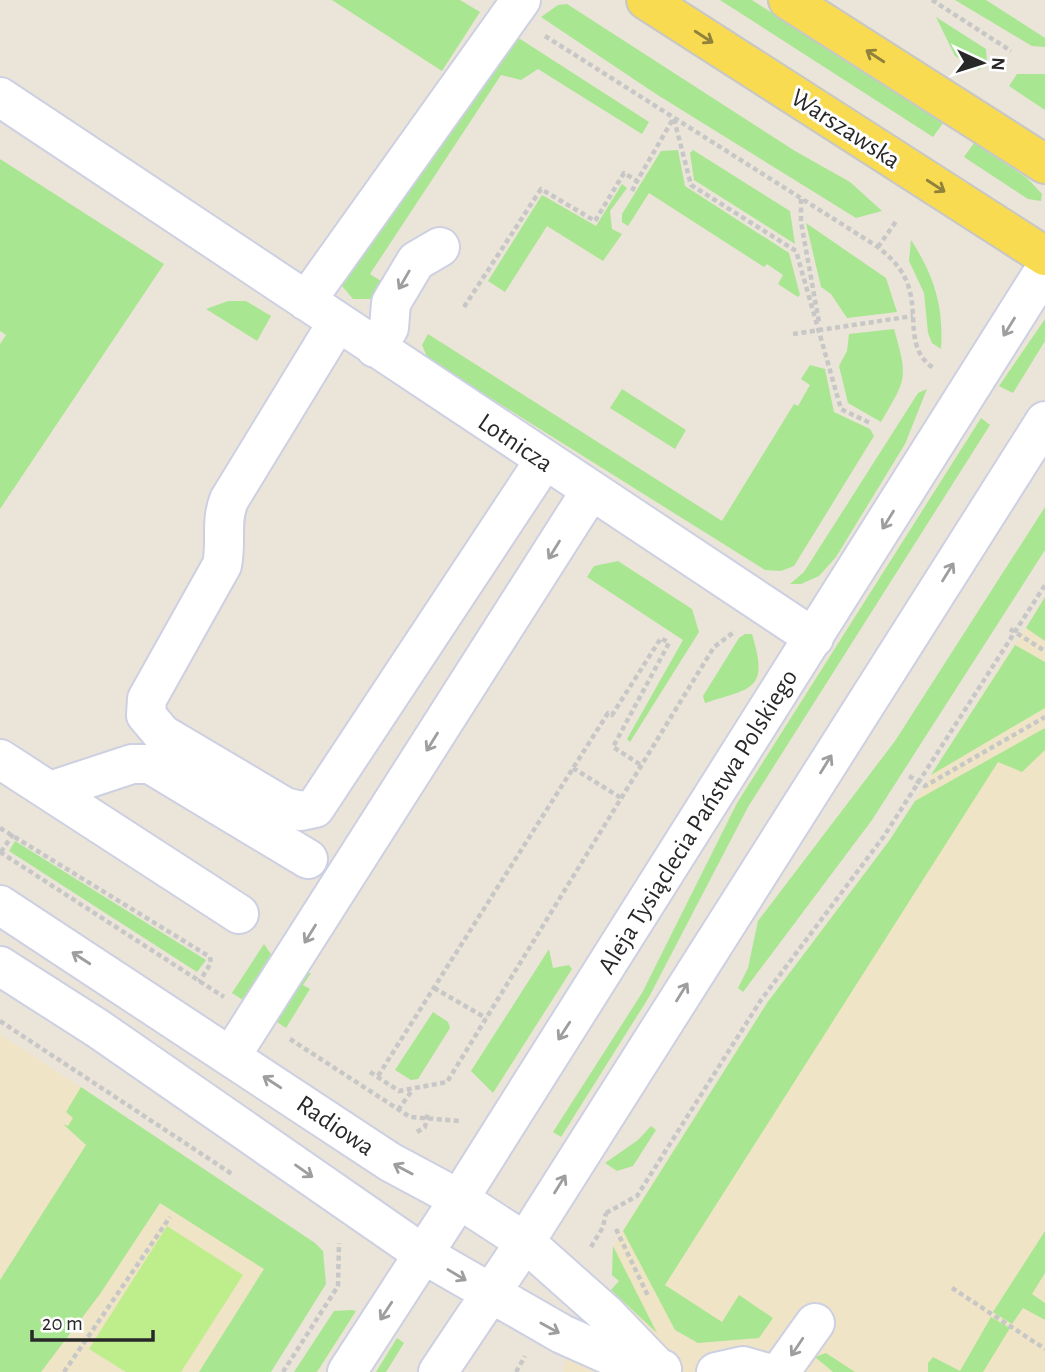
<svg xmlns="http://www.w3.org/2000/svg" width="1045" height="1372" viewBox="0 0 1045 1372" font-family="'Alegreya Sans',sans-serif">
<rect width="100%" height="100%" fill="#ebe4d8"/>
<path fill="#efe4c6" d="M1045 597V1372H563L567 1352 619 1281 612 1275 613 1246 641 1201 767 1003 889 841Z
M0 1034 300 1233 247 1372H0Z"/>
<path fill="#a9e691" d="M332 0H460L480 12 442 71Z
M720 0H752L943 123 933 137Z
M955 0H986L1045 38V47L1032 46Z
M567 4 795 151 850 182 882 211 856 218 656 94 541 17 558 5Z
M936 17 986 49 987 63 979 70 955 56Z
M514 35 649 122 642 134 538 69 521 80 501 75 370 274 384 283 371 299H353L342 286 343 278Z
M1017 74H1045V110L1009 86Z
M974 143 1027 178 1042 194 1041 201 1028 199 964 157Z
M678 150 685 186 789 253 800 295 798 297 778 284 783 275 767 264 764 267 649 193 628 226 622 222V214L661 151Z
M693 150 790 211 795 244 694 180 690 153Z
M0 159 164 264 0 509V344L6 335 0 331Z
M622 184 627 188 610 211 612 229 622 234 603 261 547 226 505 292 488 281 542 195 596 226Z
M806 223 886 278 897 312 847 318 831 294 821 287Z
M911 240C934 275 944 307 941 349L932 343 928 333 924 293 909 261Z
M228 301H246L271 316 257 341 206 309Z
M1045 319V341L1013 393 999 386Z
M894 329C908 378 907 378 881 422L848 403 839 366 847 351 849 334Z
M428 334 722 521 794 404 798 406 810 385 801 379 810 365 825 369 834 412 870 429 874 436 794 566 781 571 765 570 428 359 422 345Z
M622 389 686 430 675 449 610 408Z
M927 389 905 444 836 557 819 576 801 584H790L804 572 918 393Z
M981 418 990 425 748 807 649 997 561 1137 553 1132 642 993 737 803Z
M1045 507V550L872 820 743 992 738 988 748 968 758 921 895 741Z
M618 561 692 609 699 632 630 742 627 739 683 640 587 577 594 566Z
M1045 597V641L1026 628Z
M745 634H752C769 690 753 688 705 703L703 696 739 638Z
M1015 645 1045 662V708L931 775Z
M1045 728V750L1022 772 998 762 665 1285 722 1322 739 1295 773 1318 759 1338 698 1343 675 1330 623 1231 767 1003 889 841 915 801Z
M15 841 206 960 197 972 9 851Z
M264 944 275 960 249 1004 232 993Z
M549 949 553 968 569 965 572 969 493 1093 471 1071Z
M301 973H311L303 985 310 989 286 1028 271 1018Z
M433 1012 448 1022 450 1028 418 1079 411 1080 395 1070Z
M81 1087 315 1243 323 1251 326 1284 271 1372H199L264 1269 160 1203 100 1294 41 1372H0V1280L86 1145 63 1124 68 1126 73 1118 66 1112Z
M651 1126 656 1130 633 1166 617 1171 605 1163 638 1140Z
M1045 1231V1273L1032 1294 1045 1303V1320L1023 1308 1012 1324 993 1312Z
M613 1246 657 1333 611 1290 619 1281 612 1275Z
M352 1310 356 1311 317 1372H294L334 1311Z
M991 1317 1010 1328 983 1372H928V1363L933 1357 960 1371Z
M397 1338 404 1343 386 1372H376Z
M826 1353 855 1372H833L815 1357Z"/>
<path fill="#beee8c" d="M167 1226 243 1275 181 1372H126L89 1349Z"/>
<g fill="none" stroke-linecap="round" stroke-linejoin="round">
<g stroke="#cdd0e2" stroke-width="42">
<path id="minor" d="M0 97 814 638
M306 301 521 0
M337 323 229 500C220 522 227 543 222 565L147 699 146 715 162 734 285 807 301 811 315 808 544 461
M375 348 389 328 391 303 416 261 440 247
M0 759 239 914
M50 791 132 764H150L308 859
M0 905 390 1162 459 1199 525 1242 606 1314 655 1365
M0 966 97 1028 423 1254 562 1334 618 1359 662 1369
M231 1056 590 492
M347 1372 459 1199 1045 269
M438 1372 525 1242 1045 421
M716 1372 743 1366 764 1372
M780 1372 815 1323"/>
</g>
<g stroke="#c7c7c7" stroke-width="42">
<path id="major" d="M646 0 1045 256
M788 0 1045 164"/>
</g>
<path stroke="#c7c7c7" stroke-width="4.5" stroke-dasharray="5 3.5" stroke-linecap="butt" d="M932 0 1011 51
M545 36 878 247C891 258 902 268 908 285 919 316 904 350 935 369
M674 119 691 185 796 251 841 409 872 424
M632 191 637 181
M801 199V222L819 322
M878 247 897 220
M464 307 541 189 595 221 624 173 637 181 673 119
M793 334 913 316
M1010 629 1045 651
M573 768 621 798
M909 776 925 786 1045 717
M0 828 210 957 211 963 199 982
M0 852 224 997
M1 852 13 834
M434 988 486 1018
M0 1021 232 1174
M290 1039 410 1117 460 1121
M370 1072 399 1091 447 1082 714 647 734 632
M378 1076 608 713 612 715 661 638 669 643 613 747 641 765
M398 1110 411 1092
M417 1132 425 1127 428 1111
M606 1213 637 1196 761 1000 884 836 1045 585
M616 1229 649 1298
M591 1247 603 1227 606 1213
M952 1288 1045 1349
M64 1372 170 1217
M283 1372 338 1286 339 1243
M516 1372 525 1356"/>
<use href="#minor" stroke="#fff" stroke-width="38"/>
<use href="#major" stroke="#f8db51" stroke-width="38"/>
</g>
<defs><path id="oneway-shaft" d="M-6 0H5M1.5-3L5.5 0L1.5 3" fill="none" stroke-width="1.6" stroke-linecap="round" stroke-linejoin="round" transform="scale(1.75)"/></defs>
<g stroke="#90823c">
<use href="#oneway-shaft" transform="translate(704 37) rotate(33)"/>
<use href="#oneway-shaft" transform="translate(875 56) rotate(-147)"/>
<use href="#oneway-shaft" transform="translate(936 186) rotate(33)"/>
</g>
<g stroke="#9e9e9e">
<use href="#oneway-shaft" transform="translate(404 280) rotate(120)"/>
<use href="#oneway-shaft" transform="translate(1009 327) rotate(122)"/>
<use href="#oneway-shaft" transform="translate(888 520) rotate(122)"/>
<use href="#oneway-shaft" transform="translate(554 550) rotate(122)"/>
<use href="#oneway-shaft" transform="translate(948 572) rotate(-58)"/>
<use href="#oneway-shaft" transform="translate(432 742) rotate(122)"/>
<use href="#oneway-shaft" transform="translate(826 764) rotate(-58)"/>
<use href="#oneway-shaft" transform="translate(310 934) rotate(122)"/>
<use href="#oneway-shaft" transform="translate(81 958) rotate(-147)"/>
<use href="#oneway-shaft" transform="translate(682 992) rotate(-58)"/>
<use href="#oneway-shaft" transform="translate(564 1031) rotate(123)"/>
<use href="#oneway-shaft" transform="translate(272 1082) rotate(-147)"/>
<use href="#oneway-shaft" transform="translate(403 1169) rotate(-152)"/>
<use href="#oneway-shaft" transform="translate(304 1171) rotate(35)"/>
<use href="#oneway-shaft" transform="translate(560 1184) rotate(-58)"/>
<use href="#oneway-shaft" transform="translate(457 1275) rotate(31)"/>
<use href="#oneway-shaft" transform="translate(386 1311) rotate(123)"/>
<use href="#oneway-shaft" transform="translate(550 1328) rotate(29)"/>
<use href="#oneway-shaft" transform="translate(797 1347) rotate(124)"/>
</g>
<g text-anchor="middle" stroke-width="6" stroke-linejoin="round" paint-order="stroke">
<g font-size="26" fill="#282828" stroke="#fff">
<text transform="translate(846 128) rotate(33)" y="9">Warszawska</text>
<text transform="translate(516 442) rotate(34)" y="9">Lotnicza</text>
<text transform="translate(697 821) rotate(-58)" y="9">Aleja Tysiąclecia Państwa Polskiego</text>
<text transform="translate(336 1125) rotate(34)" y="9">Radiowa</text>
</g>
</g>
<g transform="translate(982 63) rotate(94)" stroke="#ffffff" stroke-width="5" paint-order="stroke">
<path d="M0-5L12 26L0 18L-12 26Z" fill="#282828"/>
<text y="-10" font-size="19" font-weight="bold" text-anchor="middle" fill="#282828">N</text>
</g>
<path d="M32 1330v10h121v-10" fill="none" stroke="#282828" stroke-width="3.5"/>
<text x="42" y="1330" font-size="21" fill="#282828" stroke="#ffffff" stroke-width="5" paint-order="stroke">20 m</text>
</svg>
